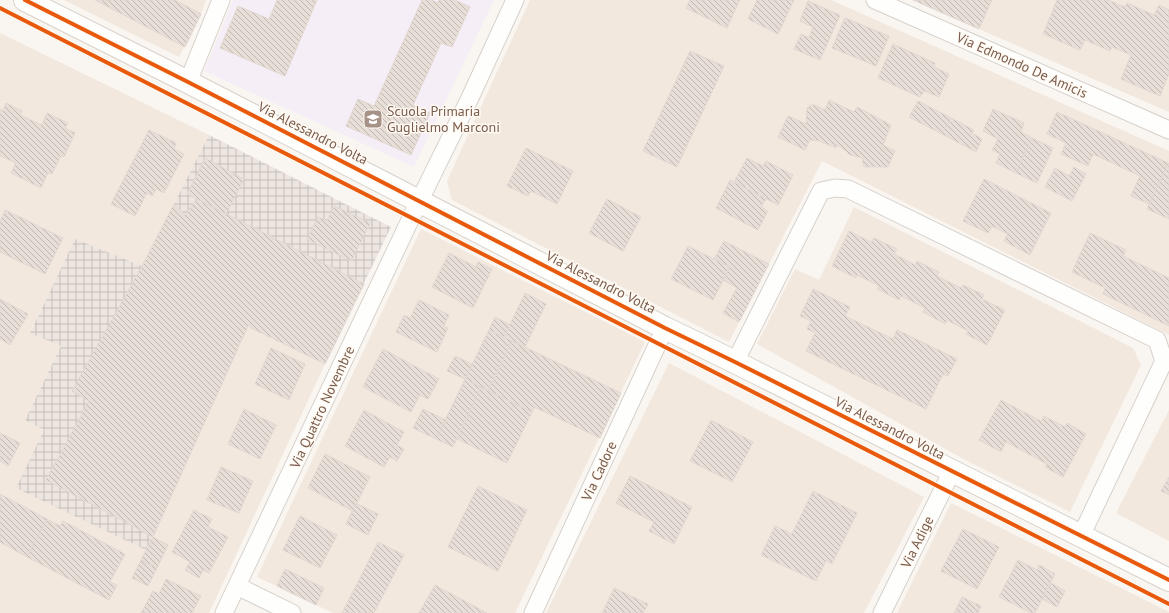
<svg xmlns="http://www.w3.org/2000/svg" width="1169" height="613" viewBox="0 0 1169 613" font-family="'PT Sans',sans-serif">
<defs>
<pattern id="industrial-grid" width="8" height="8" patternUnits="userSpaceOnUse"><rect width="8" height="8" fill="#ede5e0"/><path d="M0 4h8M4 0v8" fill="none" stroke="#c5bdb8"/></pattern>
<pattern id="building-back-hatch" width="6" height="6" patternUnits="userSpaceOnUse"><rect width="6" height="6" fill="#e6ded7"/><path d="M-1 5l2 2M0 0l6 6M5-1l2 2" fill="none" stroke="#bfb7b1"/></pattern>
</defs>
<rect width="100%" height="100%" fill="#f9f5f0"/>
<path fill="#f2e8de" d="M64 0H206L201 14 179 57Z
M530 0H831L1169 151V335L822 161 729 342 452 200 447 181Z
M913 0H1169V112L979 29Z
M0 33 209 135 142 266 75 240 30 332 61 346 25 420 44 430 153 537 248 326 325 364 209 613H0Z
M854 207 1133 348 1141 365 1070 512 969 462 757 344 795 269 819 280Z
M421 229 645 342 515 613H333L257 577Z
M669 363 924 497 864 613H546Z
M1169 410V541L1116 513Z
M951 503 1169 612V613H897Z"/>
<path fill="url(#industrial-grid)" d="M209 135 391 227 325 364 248 327 146 550 16 488 44 430 25 420 61 346 30 333 75 239 142 266Z"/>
<path fill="#f6eef6" d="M233 0H494L414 167 204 71Z"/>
<path fill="url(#building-back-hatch)" stroke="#e2d8d2" d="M95 0H175L201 14 185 47Z
M277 0H317L285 76 220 48 238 6 269 19Z
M422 0H432L438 3 439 0H455L470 7 452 47 441 43 413 105 430 113 411 155 346 126 358 99 374 106Z
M690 0H740L727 28 686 8Z
M757 0H794L778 34 748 19Z
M913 0H992L979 29Z
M1057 0H1108L1125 7 1127 3 1154 15 1159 5 1169 10V74L1160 96 1121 79 1131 55 1112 47 1110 51 1085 40 1080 50 1043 34Z
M808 1 840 15 820 60 794 49 801 34 809 38 813 27 800 21Z
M845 18 889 36 876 66 832 48Z
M893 44 935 63 934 67 949 74 939 97 924 91 920 97 878 78Z
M690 51 724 66 677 167 643 151Z
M829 100 854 112 857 107 891 125 883 145 895 151 888 167H864L862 158 850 155 846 151 837 145 836 148 819 141 810 140 805 150 778 137 788 116 806 124 807 108 811 105H815L825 110Z
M918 101 951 118 942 134 909 117Z
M6 103 22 111 20 115 42 125 47 113 68 123 65 128 75 133 64 157 61 156 52 174 48 173 41 188 11 173 16 163 0 156V109L3 111Z
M993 109 1024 123 1021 132 1032 138 1016 173 996 163 1000 154 992 150 998 139 983 131Z
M1057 112 1168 163 1149 204 1131 196 1140 176 1093 154 1088 166 1061 154 1066 143 1047 134Z
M951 118 974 130 972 133 982 139 976 152 942 134Z
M149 130 176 143 174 149 184 154 164 193 156 189 152 196 147 193 135 216 111 204Z
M1032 138 1053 148 1037 183 1016 173Z
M526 148 573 171 557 204 531 191 528 196 507 186Z
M205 158 244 179 226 214 187 194Z
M747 158 763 166 766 161 793 175 778 205 734 182Z
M1168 163 1169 164V219L1147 209Z
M1074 167 1086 174 1072 201 1045 187 1055 168 1069 176Z
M984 179 1051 213 1030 255 1004 241 1008 234 992 226 988 233 963 221Z
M730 180 766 199 761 207 768 211 758 230 716 208Z
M197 199 364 284 325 364 248 326 153 537 46 480 89 401 72 391 142 266 174 204 185 215Z
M607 199 641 217 623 251 589 233Z
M334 206 370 223 351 261 307 239 318 217 327 221Z
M5 210 63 238 45 274 0 252V222Z
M849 231 871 242 874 238 897 249 894 254 915 265 917 261 939 272 937 276 961 288 963 285 984 295 982 299 1005 310 987 345 966 334 968 331 947 320 945 324 923 312 925 308 901 296 899 300 877 289 879 286 857 275 856 278 832 266Z
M1090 233 1126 250 1123 256 1169 278V326L1103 294 1105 288 1072 272Z
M724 241 769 264 739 322 723 313 737 288 723 280 730 267 714 259Z
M688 246 730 267 713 300 671 279Z
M449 253 476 267 478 262 492 269 473 308 432 287Z
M813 289 850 307 845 316 893 339 897 330 957 359 948 376 943 374 926 409 806 351 815 333 807 329 811 321 800 316Z
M525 293 546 304 525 347 504 337Z
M0 299 28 314 10 345 0 339Z
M419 300 449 315 444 326 448 328 437 352 396 332 404 315 410 318Z
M495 317 510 325 504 337 489 330Z
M489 330 512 341 488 391 465 379Z
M512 341 621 393 600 438 534 407 532 412 488 391Z
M271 348 305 364 289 400 255 384Z
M383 349 439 379 428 399 420 395 411 412 363 387Z
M455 356 472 364 465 379 447 371Z
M465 379 481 387 453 447 436 439Z
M481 387 532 412 507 463 457 439Z
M1001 400 1041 421 1044 416 1065 427 1067 423 1086 434 1063 477 1045 467 1047 464 1006 442 1001 452 979 440Z
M244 409 276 425 260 459 228 444Z
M423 409 446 420 436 439 413 428Z
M364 410 404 432 397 445 404 449 397 461 390 457 384 467 345 446Z
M711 420 753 442 732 482 690 461Z
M0 433 20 443 8 466 0 461Z
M325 454 370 477 353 511 308 488Z
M221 467 253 481 239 513 207 500Z
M630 476 692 507 674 544 649 531 654 522 616 503Z
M1169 477V495L1161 491Z
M478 486 527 510 498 571 448 547Z
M813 491 857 513 832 564 826 561 816 581 761 555 775 526 792 534Z
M0 494 47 519 27 557 0 542Z
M356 503 378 514 368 535 346 524Z
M194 510 212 519 208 527 228 537 209 573 203 570 199 578 185 570 190 562 172 552Z
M300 516 337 535 320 568 283 550Z
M47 519 60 526 63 521 125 554 110 582 117 585 109 600 27 557Z
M963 529 999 547 977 589 941 571Z
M153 537 168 545 157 568 141 560Z
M378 542 404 555 374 613H342Z
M141 560 157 568 148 586 132 578Z
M1018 560 1037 570 1039 565 1055 574 1035 613H1031L999 597Z
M285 569 324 588 316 605 277 586Z
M166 579 201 596 192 613H141L153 591 159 594Z
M1051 583 1065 591 1057 607 1042 599Z
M435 585 487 613H419Z
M614 588 648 604 643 613H602Z
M962 597 981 606 978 613H954Z"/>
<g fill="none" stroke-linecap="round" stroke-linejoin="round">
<g stroke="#d7d1cb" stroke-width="19">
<path id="street" d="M875 0 1169 130
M188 82 221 0
M735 362 821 191 835 188 848 189 1157 340 1164 361 1081 536
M237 586 292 613
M224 613 411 218 469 100 515 0
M533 613 665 328
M882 613 952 471"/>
</g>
<g stroke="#d9d2cb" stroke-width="24">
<path id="secondary" d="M25 0 188 82 665 328 735 362 1169 580"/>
</g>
<use href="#street" stroke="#fefefd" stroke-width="17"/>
<use href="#secondary" stroke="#fefefd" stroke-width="22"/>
<g stroke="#fffaf3" stroke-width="6">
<path id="cycleway" d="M25 0 188 82 665 328 735 362 1169 580
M0 8 1169 604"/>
</g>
<use href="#cycleway" stroke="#e8590c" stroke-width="4"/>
</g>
<defs>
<g id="school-square" transform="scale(1)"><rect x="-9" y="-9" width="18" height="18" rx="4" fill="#a69286" stroke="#fffaf3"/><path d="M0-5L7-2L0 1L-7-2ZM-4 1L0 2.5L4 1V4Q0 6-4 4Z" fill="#fff"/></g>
</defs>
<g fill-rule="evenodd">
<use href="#school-square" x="373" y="119"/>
</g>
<g text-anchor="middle" stroke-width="3" stroke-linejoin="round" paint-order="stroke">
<g font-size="14" fill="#7a5c4d" stroke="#fffaf3">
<text transform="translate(1022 65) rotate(24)" y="5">Via Edmondo De Amicis</text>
<text transform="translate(313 133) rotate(27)" y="5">Via Alessandro Volta</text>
<text transform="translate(601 282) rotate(27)" y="5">Via Alessandro Volta</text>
<text transform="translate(322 407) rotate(-65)" y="5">Via Quattro Novembre</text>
<text transform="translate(890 428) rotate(27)" y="5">Via Alessandro Volta</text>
<text transform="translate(599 471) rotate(-65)" y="5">Via Cadore</text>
<text transform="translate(917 542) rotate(-64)" y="5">Via Adige</text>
</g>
<g font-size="14" fill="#7a5c4d" stroke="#fffaf3" text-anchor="start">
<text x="387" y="116">Scuola Primaria<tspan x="387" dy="16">Guglielmo Marconi</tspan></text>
</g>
</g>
</svg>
